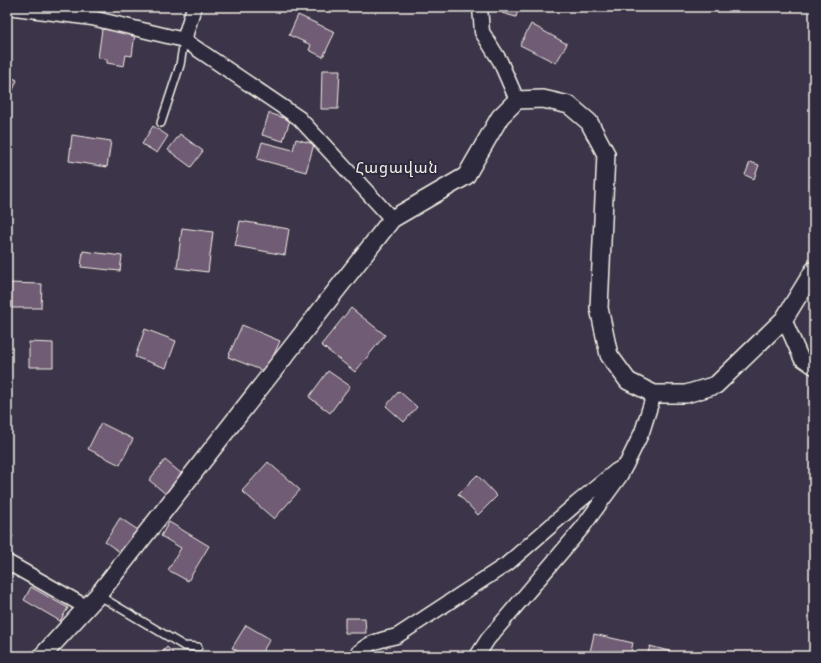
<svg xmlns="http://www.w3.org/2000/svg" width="821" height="663" viewBox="0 0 821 663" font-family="Dekko,'Noto Sans Armenian',sans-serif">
<rect width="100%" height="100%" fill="#3c3448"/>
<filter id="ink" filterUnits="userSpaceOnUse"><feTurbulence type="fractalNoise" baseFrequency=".025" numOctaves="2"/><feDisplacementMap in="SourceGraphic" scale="8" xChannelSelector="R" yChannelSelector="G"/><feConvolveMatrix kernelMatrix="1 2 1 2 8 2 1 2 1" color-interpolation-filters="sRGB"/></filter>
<g filter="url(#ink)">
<path fill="#6f5c75" stroke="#f4f1e8" d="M504 7H519L516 17 502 13Z
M298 15 335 32 323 57 309 50 311 45 289 35Z
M531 24 567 44 556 63 520 45Z
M102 29 135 33 132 56 126 55 124 66 107 63V59L98 58Z
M322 70H340L338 109H321Z
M7 75 17 80 8 103H7Z
M269 113 290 120 283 141 262 135Z
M153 126 168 136 157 153 142 144Z
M180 134 203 151 191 167 168 150Z
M72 135 111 141 107 167 69 161Z
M296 139 314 144 306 172 257 159 262 142 293 150Z
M750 162 759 165 754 179 745 175Z
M240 221 289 229 285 255 235 246Z
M182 228 213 232 208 272 177 268Z
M83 251 122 256 120 271 81 267Z
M7 283 42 284 41 308H7Z
M351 308 385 335 355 372 321 345Z
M242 325 280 341 266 372 228 357Z
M145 329 176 341 166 368 135 357Z
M29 342 53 343V367H29Z
M328 371 350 386 330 413 309 397Z
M399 391 417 407 404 422 386 406Z
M101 423 133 439 120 465 88 449Z
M165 460 182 474 166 494 149 480Z
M268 462 300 490 274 519 242 491Z
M477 475 497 496 478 515 458 494Z
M120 518 138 530 123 554 105 542Z
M169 522 209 546 188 581 168 570 181 548 161 536Z
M7 532 13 536 7 547Z
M31 587 68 608 60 621 24 600Z
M345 618H365L366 633H345Z
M246 625 270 639 260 656H246L232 648Z
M594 634 633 643 630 656H608L590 652Z
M650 646 687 656H647Z
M167 647 176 656H158Z"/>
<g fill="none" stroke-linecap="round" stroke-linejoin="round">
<g stroke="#f4f1e8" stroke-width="10">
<path id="service" d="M161 123 180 65 184 40
M98 595 184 646 198 647"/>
</g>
<g stroke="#f4f1e8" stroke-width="17">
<path id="minor" d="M7 7 92 18 184 40 299 118 392 219
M480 7 482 32 500 61 517 100
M184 40 194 7
M784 319 801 358 814 367
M7 562 86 607
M355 656C370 641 377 641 397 636L507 564 577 503 616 471 626 465
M477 656 488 639 582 528 620 476 626 465 642 432 654 394"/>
</g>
<g stroke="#f4f1e8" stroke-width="20">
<path id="tertiary" d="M42 656 98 595 392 219 466 176 500 117 517 100 543 99 569 105 589 122 606 154 599 308 609 355 628 381 654 394H686L716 385 784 319 814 270"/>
</g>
<use href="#service" stroke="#2f2a3d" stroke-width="7"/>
<use href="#minor" stroke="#2f2a3d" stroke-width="14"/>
<use href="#tertiary" stroke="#2f2a3d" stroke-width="17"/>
</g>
</g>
<g text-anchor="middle" stroke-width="4" stroke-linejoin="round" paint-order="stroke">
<g font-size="15" letter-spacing="1" fill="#f4f1e8" stroke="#2f2a3d">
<text x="397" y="173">Հացավան</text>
</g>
</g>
<rect width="821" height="663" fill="none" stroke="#2f2a3d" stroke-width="24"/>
<rect x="12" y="12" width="797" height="639" fill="none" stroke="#f4f1e8" stroke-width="1.5" filter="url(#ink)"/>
</svg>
